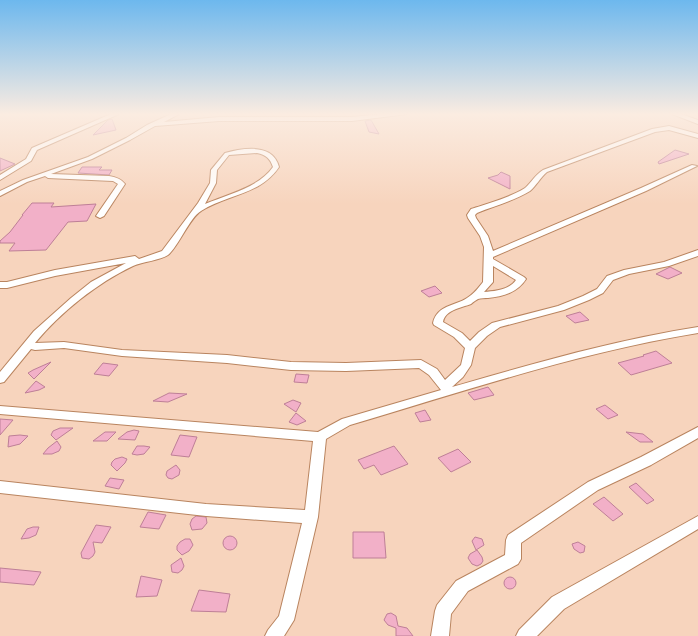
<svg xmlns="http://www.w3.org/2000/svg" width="698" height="636" viewBox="0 0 698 636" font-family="'Open Sans',sans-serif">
<rect width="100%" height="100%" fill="#f7d4bd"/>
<path fill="#f2b0c8" stroke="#be7f97" d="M112 119 116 130 93 135 108 120Z
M371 120 379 134 369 132 365 121Z
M675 150 689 154 659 164 658 162Z
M0 158 15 164 0 171Z
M82 167H102L99 170H112L109 175 78 173Z
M501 172 510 176V189L488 178 498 175Z
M32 203H54L51 207 96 204 87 221 68 222 46 250 9 251 15 243H0V241L10 232 23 215H22Z
M670 267 682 273 668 279 656 274Z
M435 286 442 293 429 297 421 291Z
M580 312 589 320 575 323 566 316Z
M656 351 672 363 631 375 618 363 644 356 643 355Z
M51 362 34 379 28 373 33 370Z
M103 363 118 365 109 376 94 374Z
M296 374 309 375 307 383 294 382Z
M36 381 45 387 39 390 25 393Z
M488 387 494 395 474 400 468 393Z
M169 393 187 394 168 402 153 401Z
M293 400 301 403 296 412 284 404Z
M605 405 618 415 608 419 596 409Z
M425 410 431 420 420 422 415 413Z
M296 413 306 421 297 425 289 422Z
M0 419 13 420 0 435Z
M60 428H73L56 440 51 435 53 431Z
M134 430 139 431 135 440 118 439 127 432Z
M105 432H116L107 441H93Z
M626 432 643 434 653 442H640Z
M20 435 28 436 20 444 8 447 9 436Z
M180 435 197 437 189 457 171 455Z
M57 441 61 447 59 451 52 454H43L48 448Z
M137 446H144L150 447 144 454 137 455 132 454Z
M394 446 408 464 381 475 374 465 364 469 358 460Z
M458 449 471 462 451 472 438 458Z
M122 457 127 459 125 463 117 471 111 465 112 462 115 459Z
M176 465 180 470 179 475 172 479 168 478 166 475 167 471Z
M110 478 124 480 119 489 105 486Z
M636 483 654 500 647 504 629 487Z
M604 497 623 514 613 521 593 504Z
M148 512 166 515 159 529 140 527Z
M196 516 206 517 207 523 202 529 192 530 190 524 192 519Z
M96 525 111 527 102 543 93 542 95 552 93 556 89 559 82 558 81 553Z
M33 527H39L36 535 29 538 21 539 27 529Z
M353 532H384L386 558H353Z
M223 543a7 7 0 1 1 14 0a7 7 0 1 1-14 0Z
M475 537 482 539 484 545 476 550 472 541Z
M185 539H190L193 545 189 551 182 555 177 550V546L180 542Z
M578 542 585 546 584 552 580 553 574 549 572 544Z
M477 550 482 557 483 561 481 564 477 566 472 564 468 558 470 554Z
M181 558 184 566 182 570 178 573 172 572 171 565Z
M0 568 41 572 34 585 0 582Z
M141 576 162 580 157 596 136 597Z
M504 583a6 6 0 1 1 12 0a6 6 0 1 1-12 0Z
M199 590 230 594 226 612 191 611Z
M391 613 396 616 398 626 407 628 413 636H396V628L388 625 384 620 387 614Z"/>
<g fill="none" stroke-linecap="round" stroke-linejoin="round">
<g stroke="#b9845f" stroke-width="2">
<path id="minor" d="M111 114H119L37 150 31 161 0 180V175L26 159 32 148Z
M171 114H179L164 122 219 117H352L383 114H407L352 121H219L155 126 130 140 92 159 51 174 109 176C116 177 121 179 125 184L104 216 100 218 96 216 118 184 113 181 48 178 45 176 27 182 0 196V191L23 180 88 157 126 138 147 125Z
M672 114H681L698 120V124Z
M669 126 698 134V138L669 130 655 132 547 172C540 178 536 186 530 191 514 201 494 206 477 213L475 215 476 218 488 236 493 251 641 188 692 165 697 166 646 191 493 257V259L524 277 526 279C517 293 503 296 488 298 485 298 481 298 478 299 476 300 473 302 471 304 461 308 445 310 443 322L462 333 470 341 479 332 492 323 558 306 583 296 597 289 607 276 624 270 664 262 698 250V256L669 266 629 274 613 280 603 293 589 300 564 310 500 327 487 336 475 348 471 365 463 377 452 387C533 364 614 340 698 327V333C580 352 465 391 350 425L326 439 318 517 294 620 284 636H265L268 630 279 616 302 523 206 516 0 493V481L206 504 305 510 313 441 0 414V406L318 432 342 419 441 390 429 375 419 368 346 371 291 370 227 363 122 356 64 348 35 350 31 349 4 382 0 383V372L34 331 71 298 91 282 126 263 55 276 7 288H0V282H7L55 270 135 256 139 259 162 251 198 203 210 183 211 170 225 153C244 148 273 143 279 167 260 195 228 194 201 211 190 217 178 247 168 255 161 260 142 262 133 266 97 283 61 312 35 343L64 342 122 350 227 355 291 362 346 363 421 360 437 369 445 380 461 365 465 348 454 337 434 325 433 323C437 305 455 306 467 298 474 294 479 287 483 282L484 247 480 236 468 218 467 215 471 209C489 203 509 198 525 188 531 183 535 175 543 170L652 129ZM257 153C266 155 270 158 273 167 258 188 228 194 205 204L216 183 217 170 229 155ZM493 266 516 280C509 290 496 291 484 292L493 282Z
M698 427V438L651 465 598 490 521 543V559L518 564 468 591 451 614 449 636H431L435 611 437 605 456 581 505 555 506 540 508 535 588 482 641 457Z
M698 516V529L564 609 537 636H516L519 630 552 597Z"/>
</g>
<use href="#minor" fill="#fff" fill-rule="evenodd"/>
</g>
<linearGradient id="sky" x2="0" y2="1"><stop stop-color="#6db8ee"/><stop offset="0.56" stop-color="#fbece1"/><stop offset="1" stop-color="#fbece1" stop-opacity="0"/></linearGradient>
<rect width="698" height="204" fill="url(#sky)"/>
</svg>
